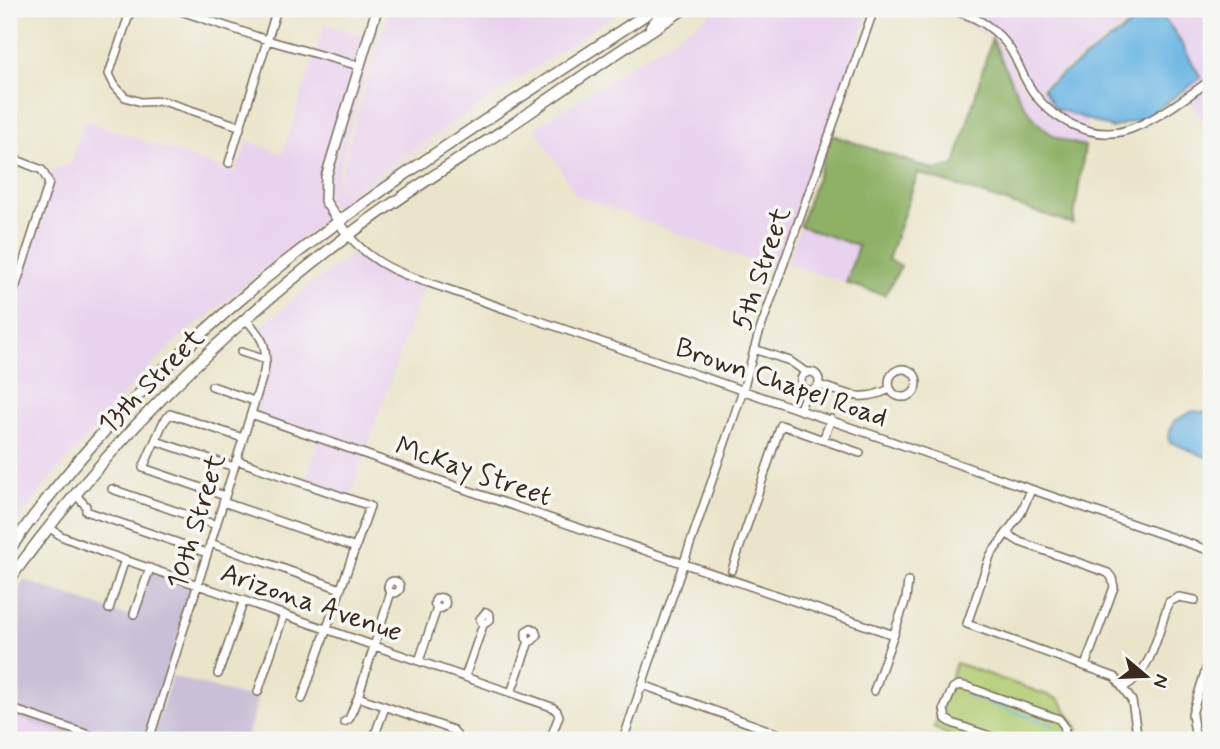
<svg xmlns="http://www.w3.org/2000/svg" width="1220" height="749" viewBox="0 0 1220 749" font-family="Mynerve,sans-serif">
<rect width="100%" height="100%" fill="#f6f6f2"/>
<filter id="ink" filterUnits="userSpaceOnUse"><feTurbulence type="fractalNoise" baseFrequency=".0143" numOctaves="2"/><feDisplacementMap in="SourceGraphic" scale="14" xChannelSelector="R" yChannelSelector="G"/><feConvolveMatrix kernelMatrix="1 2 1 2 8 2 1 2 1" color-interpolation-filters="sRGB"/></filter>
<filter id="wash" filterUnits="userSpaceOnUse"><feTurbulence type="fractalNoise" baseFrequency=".00686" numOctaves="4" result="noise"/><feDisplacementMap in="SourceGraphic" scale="28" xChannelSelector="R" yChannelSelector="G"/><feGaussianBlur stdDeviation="1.57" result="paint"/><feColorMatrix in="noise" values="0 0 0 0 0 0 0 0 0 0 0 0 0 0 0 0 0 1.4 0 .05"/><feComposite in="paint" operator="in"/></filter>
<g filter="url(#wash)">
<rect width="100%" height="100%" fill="#eae5ca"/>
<path fill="#e9d2ee" d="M389 9H623L351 191 341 187 340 179 352 131Z
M718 9H870L777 271 576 195 535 128Z
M897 9H1148L1029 94 1004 46 978 22 963 17Z
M1157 9H1211V134L1183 91 1201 78 1175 32Z
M957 19 977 25 995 40 1002 48 1028 96 1047 85 1043 88 1055 108 1088 121 1085 146 1059 139 1046 130 1031 114 1016 89 992 38Z
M325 24 365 36 322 174 330 215 175 342 142 375 43 487 9 534V306L51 187 49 172 71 163 84 120 235 173 248 140 282 154Z
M380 27 349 130 338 178 340 189 353 193 488 105 335 211 328 200 329 177 373 34Z
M830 141 858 246 846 283 787 264 783 274Z
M357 250 386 270 424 284 350 496 306 480 319 439 253 417 270 360 269 349 265 337 258 329 309 286Z
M9 715 81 740H9Z"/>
<path fill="#c9bfd7" d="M152 569 194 584 145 740H81L9 715V602L24 580 133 618Z
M172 676 258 700 246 740H152Z"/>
<path fill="#b3ce74" stroke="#777c49" stroke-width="2" d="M956 663 1059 699 1077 727 1078 740 951 739 950 736 934 728Z"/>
<path fill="#8eb166" stroke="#646e42" stroke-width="2" d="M992 38C1007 71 1023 120 1058 138 1066 142 1076 144 1085 146L1073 224 918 173 888 260 901 266 885 295 846 283 858 246 800 226 832 135 935 170 955 165Z"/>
<path fill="#6ab6e3" stroke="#527080" stroke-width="2" d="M1153 9H1157L1175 32 1201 78 1146 117 1112 128 1055 108 1043 88Z
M1211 407V459L1170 442 1168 437 1174 421 1193 411 1208 413Z"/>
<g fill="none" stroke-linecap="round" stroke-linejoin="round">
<path stroke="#6ab6e3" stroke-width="2" d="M965 695 1052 725"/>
</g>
</g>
<g filter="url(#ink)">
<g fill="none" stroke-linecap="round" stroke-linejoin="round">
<g stroke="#786b5a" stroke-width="10">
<path id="minor" d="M131 9 109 74 115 86 125 97 141 102 163 101 239 126
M175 9 267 40 359 66
M945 9C969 13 989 23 1005 42 1015 53 1020 71 1028 84 1048 119 1094 144 1133 128 1162 116 1186 97 1211 80
M9 157 42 170 49 183 9 307
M229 163 277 9
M348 235C365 254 382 266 406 275L1211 551
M754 349 790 361 807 373
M241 352 266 360
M889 383a14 14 0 1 1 28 0a14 14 0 1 1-28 0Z
M801 381a9 9 0 1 1 18 0a9 9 0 1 1-18 0Z
M819 385C849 394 860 403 890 389
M212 386 254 401
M800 409 807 390
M251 414 461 488 894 635
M823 440 831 419
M156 441 234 467
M236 460 370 506 302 699
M112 489 216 525
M1031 490 1021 513 990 556 967 624 1115 677 1132 701 1138 740
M75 494 86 506V511L207 553
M225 496 143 468 163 423 170 414 243 438
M223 502 356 548
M49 527 61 536 102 552 552 707 557 711 559 716 550 740
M1007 534 1020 542 1108 573 1112 578 1114 587 1085 666
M210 543 341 589
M732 570 781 425 860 453
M388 587a6 6 0 1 1 12 0a6 6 0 1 1-12 0Z
M434.5 603a5.5 5.5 0 1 1 11 0a5.5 5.5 0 1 1-11 0Z
M109 609 125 559
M134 614 150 568
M419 661 437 608
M218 674 244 600
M465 677 483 625 490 620V615L486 612 480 619 483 625
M643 685 787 737
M1124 687C1153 671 1158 631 1169 602L1179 597 1195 600
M874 691 906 599 908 581
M258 692 284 614
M511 693 529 641H532L537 636 535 630 531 628 526 631V638L529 641
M358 697 453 730 456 734 457 740
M9 708 104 740
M344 722 349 719 358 697 391 592
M149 740 264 372C269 345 262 338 245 318
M373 740 385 707
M623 740 743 390 758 336 874 9
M1001 740 952 723 946 719 944 709 953 688 959 685 968 687 1059 719 1065 727 1063 740
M1196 740 1192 714 1211 653"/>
</g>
<g stroke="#786b5a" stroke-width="12">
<path id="major" d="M348 235 325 201 326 177 377 9"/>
</g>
<g stroke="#786b5a" stroke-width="13">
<path id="highway" d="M651 27 658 18 670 9
M9 550C84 443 181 346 283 264 401 171 530 92 654 9
M9 580C107 445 213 338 346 237 403 193 466 156 526 115 578 79 631 43 684 9"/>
</g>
<use href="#minor" stroke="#fff" stroke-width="7"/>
<use href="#major" stroke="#fff" stroke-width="9"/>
<use href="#highway" stroke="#fff" stroke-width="10"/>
</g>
</g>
<g text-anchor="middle" stroke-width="7" stroke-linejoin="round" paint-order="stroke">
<g font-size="28" fill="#3b2a1e" stroke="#f6f6f2">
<text transform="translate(760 268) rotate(-71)" y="10">5th Street</text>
<text transform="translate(150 380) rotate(-45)" y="10">13th Street</text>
<text transform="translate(782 381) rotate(19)" y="10">Brown Chapel Road</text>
<text transform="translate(474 470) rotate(19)" y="10">McKay Street</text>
<text transform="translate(195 521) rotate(-73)" y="10">10th Street</text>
<text transform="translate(312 601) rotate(19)" y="10">Arizona Avenue</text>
</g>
</g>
<rect width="1220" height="749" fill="none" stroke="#f6f6f2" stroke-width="35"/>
<g transform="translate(1146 676) rotate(109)" stroke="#f6f6f2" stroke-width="5" paint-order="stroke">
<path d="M0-5L12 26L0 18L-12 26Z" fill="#3b2a1e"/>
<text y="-10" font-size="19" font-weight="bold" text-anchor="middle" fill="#3b2a1e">N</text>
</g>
</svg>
